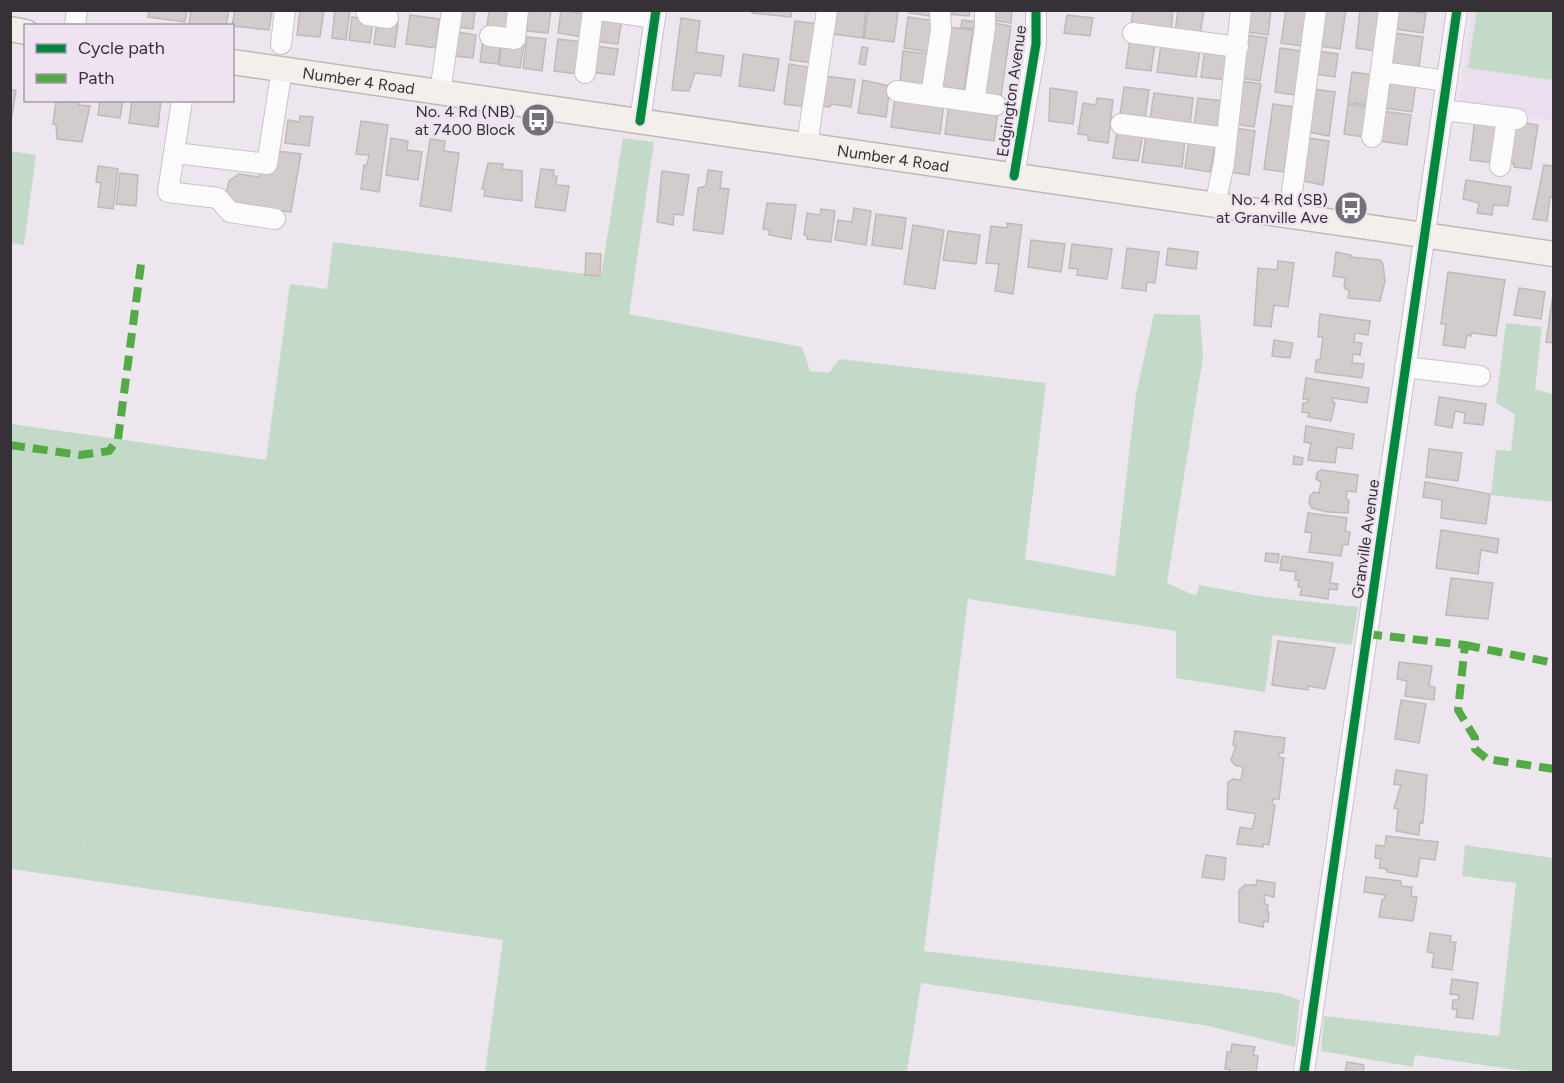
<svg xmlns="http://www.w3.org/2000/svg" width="1564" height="1083" viewBox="0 0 1564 1083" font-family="Figtree,sans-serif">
<rect width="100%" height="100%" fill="#ede6ee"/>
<path fill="#ebdeee" d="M1471 11H1553V120L1458 106Z"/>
<path fill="#c4dac8" d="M1477 11H1553V80L1468 68Z
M623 138 654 142 629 314 802 347 810 371 829 373 839 359 1046 383 1025 559 1115 576 1136 394 1154 314 1200 315 1203 357 1167 583 1196 596 1199 585 1259 596 1358 607 1352 645 1273 635 1265 692 1176 678V631L968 599 924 951 1279 993 1300 1000 1295 1047 1208 1026 921 983 907 1072H485L503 940 11 869V424L266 460 290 284 327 289 333 242 601 276Z
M11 151 36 155 24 245 11 243Z
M1506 323 1542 327 1535 389 1553 394V502L1491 495 1496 450 1511 451 1515 414 1496 403Z
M1465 845 1553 858V1072H1531L1415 1055 1413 1067 1321 1051 1324 1016 1499 1036 1516 883 1462 876Z"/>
<path fill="#d2cccc" stroke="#bfb9ba" stroke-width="1.5" d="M149 10H187L185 22 148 17Z
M191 10H229L226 26 189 24Z
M235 10H272L269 30 232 26Z
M300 10H324L320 37 297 35Z
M335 10H350L346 40 332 38Z
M460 10H475L473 29 458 27Z
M489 10H511L508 31 487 28Z
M526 10H551L548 33 527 31Z
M561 10 585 14 582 37 558 33Z
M752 10H792L791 17 752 13Z
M836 10H866L863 38 833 34Z
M868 10 898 11 894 42 864 38Z
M910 10H931L930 16 909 13Z
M948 10H970L969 16 947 14Z
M992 10H1012L1011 23 991 20Z
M1133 10H1173L1171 31 1131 26Z
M1178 10H1204L1200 35 1175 32Z
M1250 10H1271L1268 35 1247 32Z
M1286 10H1307L1302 46 1281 43Z
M1325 10H1346L1340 49 1320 46Z
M1360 10H1382L1376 51 1356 48Z
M1398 10 1426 13 1423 33 1395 29Z
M410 15 439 19 436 48 406 44Z
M1067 15 1093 18 1090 36 1064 33Z
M352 17 373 20 370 43 349 40Z
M603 17 622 19 618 44 594 41 597 23Z
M908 17 934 21 930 52 904 48Z
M681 18 700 21 696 52 724 56 721 76 695 73 689 91 672 90Z
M962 20 977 22 975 29 961 27Z
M377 21 398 24 395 47 374 44Z
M795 21 818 24 813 63 790 60Z
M993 23 1011 26 1001 96 982 93Z
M948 27 973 30 964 90 940 86Z
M458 32 476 35 473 58 455 56Z
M1395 33 1423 37 1419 67 1391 63Z
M1246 35 1267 38 1260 81 1240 78Z
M527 37 546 39 542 71 523 68Z
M483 39 501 41 498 64 480 62Z
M558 39 581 42 577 74 554 71Z
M1130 39 1155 43 1151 71 1126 68Z
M502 42 524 45 520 68 499 65Z
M1161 45 1200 50 1196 77 1157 72Z
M594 46 618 49 614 75 591 72Z
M862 47 868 48 865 65 859 64Z
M1280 48 1301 51 1295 95 1275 92Z
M1205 49 1230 53 1226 80 1201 77Z
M903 51 929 54 925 85 900 81Z
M1318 51 1338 54 1335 77 1315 74Z
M743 54 779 59 774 91 739 86Z
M789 64 813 68 808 107 784 104Z
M1352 72 1373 75 1368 105 1348 102Z
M825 76 855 80 851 107 831 104 830 107 820 106Z
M1388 78 1416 82 1412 112 1384 108Z
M863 80 890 86 886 117 858 113Z
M1240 81 1261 84 1254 127 1234 124Z
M1124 87 1149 90 1145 118 1120 115Z
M1050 88 1077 92 1073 124 1049 121Z
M1314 89 1335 92 1329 136 1308 132Z
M10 90H16L11 121H10Z
M1154 93 1193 98 1190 125 1150 119Z
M895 97 944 103 940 134 891 127Z
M1097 98 1113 100 1108 143 1088 140V135L1078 134 1083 103 1096 105Z
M1198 98 1223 101 1219 129 1194 126Z
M63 100H80L79 105 90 106 82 142 57 139 56 124H53L56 101Z
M100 100H123L120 118 98 115Z
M132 100H161L158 127 129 123Z
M949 104 998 110 994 141 945 134Z
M1273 104 1294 107 1284 172 1264 169Z
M1348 104 1369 107 1364 137 1344 134Z
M1383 111 1411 115 1407 145 1379 141Z
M300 116 313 117 309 146 285 143 288 120 299 122Z
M1475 119 1499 122 1494 163 1470 160Z
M361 121 388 125 379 192 361 189 364 165H367L369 155 356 154Z
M1520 122 1538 125 1531 169 1514 167V164L1508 163 1513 124Z
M1234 128 1255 131 1249 175 1228 172Z
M1117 130 1143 133 1138 161 1113 158Z
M1146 135 1185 140 1182 167 1142 162Z
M391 138 408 141 407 150 422 152 418 180 386 175Z
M1308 138 1329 141 1323 185 1303 181Z
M430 139 445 141 444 151 459 153 451 211 420 206Z
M1189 140 1215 144 1210 172 1185 168Z
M276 151 301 154 291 212 234 205 226 194 229 181 239 174 259 177 260 170 273 172Z
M488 163 503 164 502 169 522 171V201L484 196 485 189H482Z
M1544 165 1554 166V198L1550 197 1547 221 1533 219Z
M98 166 118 169 113 209 98 207 101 183 96 182Z
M541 169 554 170 553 176H557L556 185 569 186 565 211 535 207Z
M708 170 722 172 720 188 729 189 723 234 693 230 698 188 706 186Z
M662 171 689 175 683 215 674 214 673 225 657 222Z
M120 173 138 175 136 206 116 204Z
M1466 180 1511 187 1508 206 1493 205 1492 215 1477 213 1479 203 1463 199Z
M767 203 796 205 791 239 769 235 770 230 763 229Z
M854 208 871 211 866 245 835 240 838 220 852 222Z
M821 209 835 211 831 242 807 239V235H804L807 213 820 215Z
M876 214 906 218 902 249 872 245Z
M1007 223 1022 225 1013 294 995 291 999 264 986 263 991 226 1007 228Z
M913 225 944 230 935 289 904 284Z
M948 231 980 235 976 264 943 260Z
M1031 240 1065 244 1061 272 1028 267Z
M1072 244 1112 249 1107 279 1077 275 1078 269 1069 268Z
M1127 248 1159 252 1155 283 1147 282 1146 291 1122 288Z
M1168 248 1198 252 1196 269 1166 265Z
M1336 252 1351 255V257L1380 260 1383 264 1385 281 1380 301 1348 298 1349 290 1345 289 1344 285 1346 278 1333 276Z
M586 253 601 254 600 276 585 275Z
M1278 261 1294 263 1288 307 1274 305 1271 327 1254 325 1258 268 1277 270Z
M1448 272 1505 280 1496 336 1471 333V336L1467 335 1465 348 1443 345 1446 324H1441Z
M1519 288 1545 292 1541 319 1514 315Z
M1553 294H1554V343L1546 342Z
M1320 314 1370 321 1368 335 1355 333 1354 342 1362 343 1360 355 1353 354 1352 363 1364 364 1362 378 1315 372 1316 360H1320L1323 337H1318Z
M1274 340 1293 343 1290 358 1272 356Z
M1306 378 1369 388 1367 403 1333 398V403H1335L1331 421 1308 417 1309 413 1302 412 1303 403H1307L1308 399H1303Z
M1439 397 1486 404 1483 425 1464 423 1465 413 1455 411 1452 428 1435 425Z
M1306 426 1354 434 1352 449 1337 447 1335 463 1308 460 1311 443 1304 442Z
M1429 449 1462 453 1458 481 1426 477Z
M1294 456 1303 458 1302 465 1293 464Z
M1321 470 1358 475 1356 492 1347 491 1346 499 1349 500 1348 513 1328 512 1312 508 1309 503 1310 496 1314 492 1319 493 1321 482 1316 479 1317 473Z
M1425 482 1490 494 1486 524 1441 518 1442 500 1423 497Z
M1308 513 1347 518 1345 531 1350 532 1348 545 1343 544 1341 556 1309 552 1312 533 1305 532Z
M1441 530 1499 539 1497 553 1481 550 1478 574 1436 568Z
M1266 553 1279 554 1278 563 1265 561Z
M1282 556 1333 563 1330 583 1338 584 1337 590 1329 589 1328 599 1300 595 1302 587H1298L1299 580H1295L1296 572 1280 570Z
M1451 578 1493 583 1488 619 1446 615Z
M1278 641 1335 648 1325 689 1308 686V690L1272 685Z
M1399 662 1432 666 1429 686 1435 687 1434 700 1405 696 1407 681 1397 679Z
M1401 700 1426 704 1419 743 1395 739Z
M1235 731 1285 738 1283 753H1279V757L1284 758 1279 799H1273L1272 804 1275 805 1269 845 1263 844V847L1237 844 1240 827 1252 829 1256 814 1227 809 1228 782 1233 779 1241 780 1243 767 1235 765 1231 760 1236 746 1233 745Z
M1396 770 1427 775 1423 823 1420 822 1419 835 1396 831 1398 809 1394 808 1401 785 1394 784Z
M1386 836 1438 842 1435 860 1420 858 1417 877 1387 872V869L1379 868 1381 859 1375 858 1376 845 1385 846Z
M1206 855 1226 858 1224 880 1202 877Z
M1366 877 1401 881V886L1412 887 1411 896 1417 897 1413 921 1379 917 1382 900H1384L1385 895 1364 892Z
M1257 880 1275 883 1274 897 1264 895 1265 904 1268 905 1267 912H1269L1268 922 1264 921 1263 927 1239 922V890L1245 885H1256Z
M1430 933 1451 936 1450 942H1456L1452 970 1432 967 1434 953 1427 952Z
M1452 979 1478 983 1473 1019 1456 1017 1457 1010 1452 1009 1453 1000H1458L1459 995 1450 994Z
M1232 1044 1255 1047 1253 1055 1258 1056 1256 1072H1229L1230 1070 1225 1069 1227 1052H1231Z
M1347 1062 1364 1065 1363 1072H1345Z"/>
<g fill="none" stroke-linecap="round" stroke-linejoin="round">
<g stroke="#c8c3c9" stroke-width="22">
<path id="minor" d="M366 10 368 15 388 18
M600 10 655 18
M75 26 77 10
M1133 33 1238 47
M490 36 515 39 518 10
M281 44 285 10
M1381 72 1447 81
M585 73 593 10
M897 91 996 105
M440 92 452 10
M931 96 941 30 940 10
M182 100 168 192 218 198 230 212 275 219
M974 102 985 27V10
M1443 110 1517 119
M640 121 656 10
M1121 124 1226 138
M1372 137 1389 10
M807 145 827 10
M175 153 267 164 282 69
M1500 166 1507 118
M1014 176 1036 44V10
M1215 205 1224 163 1241 10
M1289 215 1316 10
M1405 367 1480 376
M1304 1072 1457 10"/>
</g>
<g stroke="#c0b8b4" stroke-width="27">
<g id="major">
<path d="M10 29 26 32"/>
<path id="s1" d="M232 62 1554 254"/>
</g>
</g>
<path stroke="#d5d3d6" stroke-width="2" stroke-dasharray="4.5 4.5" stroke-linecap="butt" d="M10 840 137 845 252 874 483 907 557 908 660 940 729 938"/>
<use href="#minor" stroke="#fcfbfc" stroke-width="20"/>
<use href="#major" stroke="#f4efeb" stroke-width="24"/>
<path stroke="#54ab45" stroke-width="8" stroke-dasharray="15 8" stroke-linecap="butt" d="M10 445 80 455 109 451 118 439 141 264
M1367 634 1465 645 1458 710 1475 738V749L1487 759 1554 769
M1465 645 1554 663"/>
<g stroke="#efe3f2" stroke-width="13">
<path id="cycleway" d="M640 121 656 10
M1014 176 1036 44V10
M1304 1072 1457 10"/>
</g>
<use href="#cycleway" stroke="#00873e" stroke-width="9"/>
</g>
<defs>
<g id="bus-disc" transform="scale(1.725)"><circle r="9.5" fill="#757077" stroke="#efe3f2"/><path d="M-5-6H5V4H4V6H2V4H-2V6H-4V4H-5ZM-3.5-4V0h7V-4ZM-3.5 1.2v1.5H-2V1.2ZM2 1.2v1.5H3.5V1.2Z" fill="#fff"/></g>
</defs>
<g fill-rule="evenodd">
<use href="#bus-disc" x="538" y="120"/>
<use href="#bus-disc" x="1351" y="208"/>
</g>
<g text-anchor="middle" stroke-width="4.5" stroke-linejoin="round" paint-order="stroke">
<g font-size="16" fill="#353137" stroke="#efe3f2">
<text dy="6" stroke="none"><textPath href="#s1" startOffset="128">Number 4 Road</textPath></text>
<text transform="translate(1011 91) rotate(-82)" y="6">Edgington Avenue</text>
<text dy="6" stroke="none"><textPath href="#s1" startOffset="668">Number 4 Road</textPath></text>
<text transform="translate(1365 539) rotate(-82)" y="6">Granville Avenue</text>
</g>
<g font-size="16" fill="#353137" stroke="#efe3f2" text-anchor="end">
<text x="515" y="117">No. 4 Rd (NB)<tspan x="515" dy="18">at 7400 Block</tspan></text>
<text x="1328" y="205">No. 4 Rd (SB)<tspan x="1328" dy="18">at Granville Ave</tspan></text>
</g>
</g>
<rect width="1564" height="1083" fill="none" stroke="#353137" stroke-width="24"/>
<rect x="24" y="24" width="210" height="78" fill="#efe3f2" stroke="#a59ca7" stroke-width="1.5"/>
<rect x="36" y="44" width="30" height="9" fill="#00873e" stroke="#a59ca7" stroke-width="1.5"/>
<text x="78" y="54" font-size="18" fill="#353137">Cycle path</text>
<rect x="36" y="74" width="30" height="9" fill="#54ab45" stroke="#a59ca7" stroke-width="1.5"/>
<text x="78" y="84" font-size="18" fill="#353137">Path</text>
</svg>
